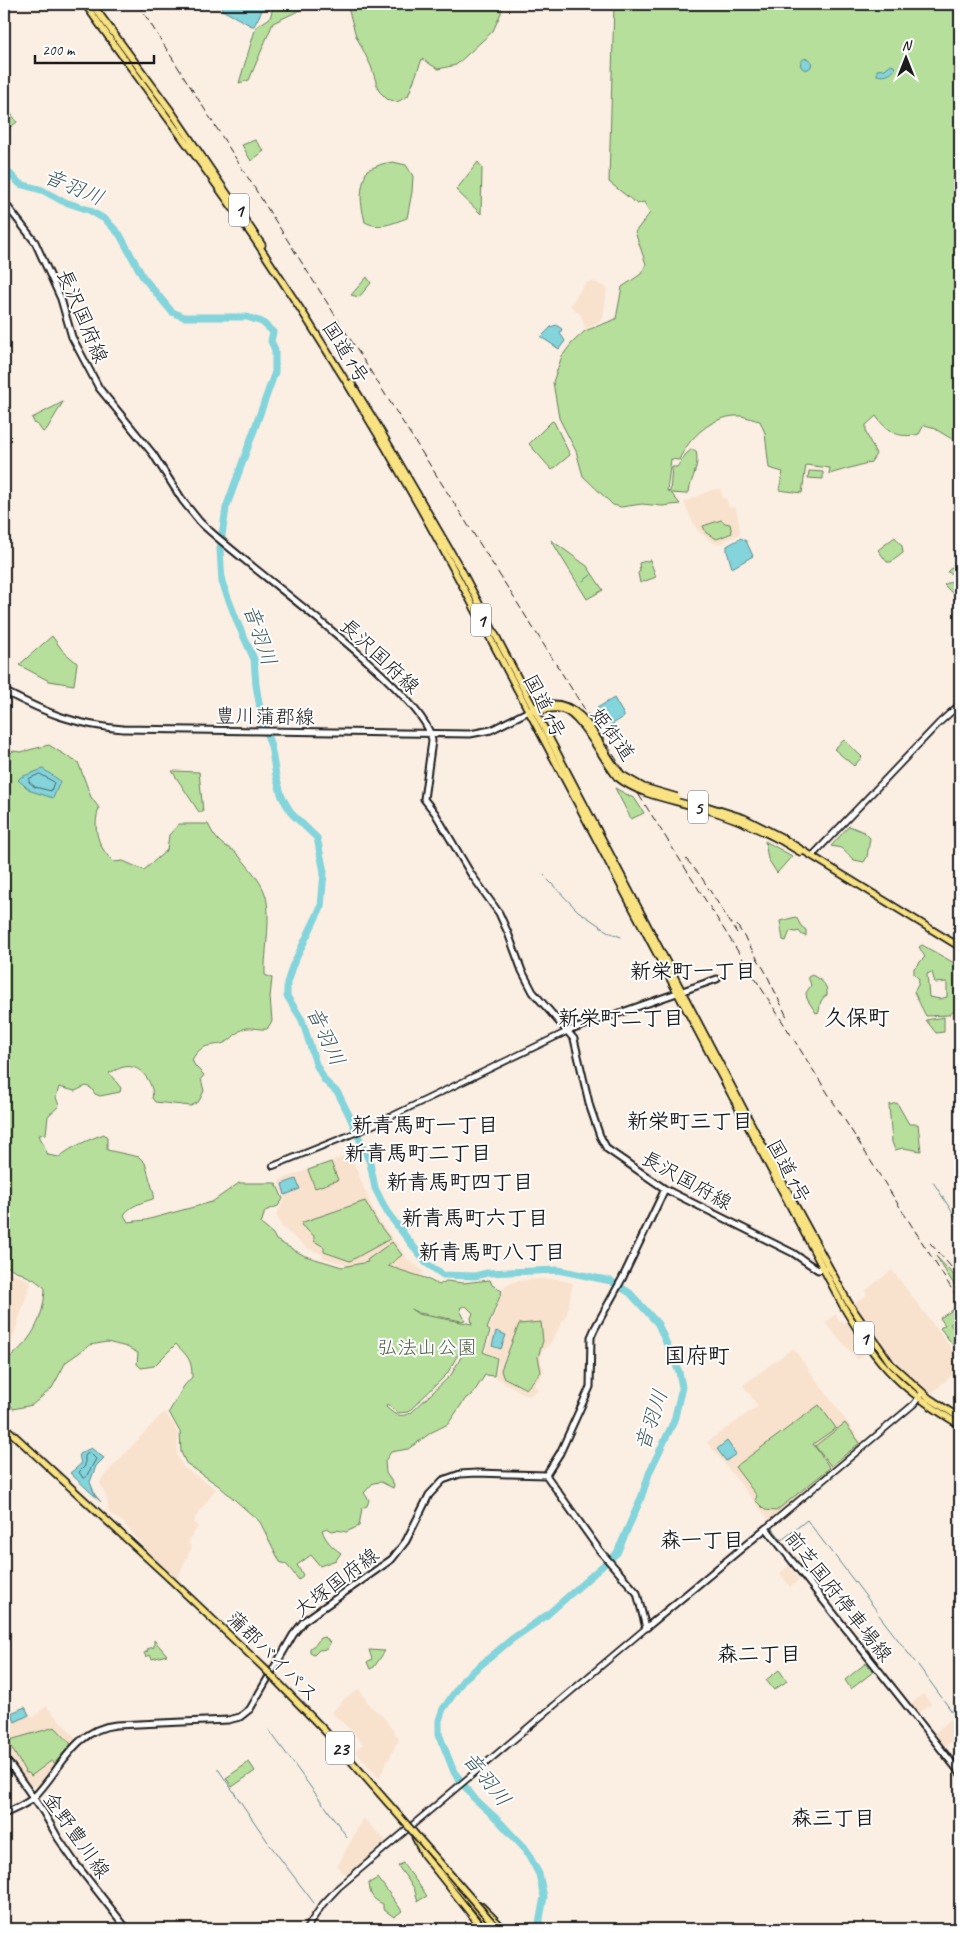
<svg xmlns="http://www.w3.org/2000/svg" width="964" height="1933" viewBox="0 0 964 1933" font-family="Caveat,'Klee One',sans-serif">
<rect width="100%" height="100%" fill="#fbeee2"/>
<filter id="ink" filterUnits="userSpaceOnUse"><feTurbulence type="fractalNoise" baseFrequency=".02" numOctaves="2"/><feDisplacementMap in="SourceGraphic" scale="10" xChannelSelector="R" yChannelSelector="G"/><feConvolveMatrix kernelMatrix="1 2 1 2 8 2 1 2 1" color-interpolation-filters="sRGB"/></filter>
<g filter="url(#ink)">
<path fill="#f8e2ce" d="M588 282H595L607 288 603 319 586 330 581 315 570 306 583 286Z
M720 489 723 499 726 498 729 507 736 508 740 529V534L719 544 714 543 699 532 694 525 684 502 712 490Z
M350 1154 376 1217 408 1259 424 1272 415 1284 323 1258 322 1254 307 1248 282 1227 276 1214 285 1199 279 1183 280 1180Z
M4 1269 31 1282 9 1350 4 1354Z
M892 1270 960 1360V1368L932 1393 917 1382 891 1357 862 1317 855 1305V1303L867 1295 865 1291Z
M536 1279H556L573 1283 567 1314 548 1347 541 1352V1363L544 1370 539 1380 534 1384 538 1391 528 1396 495 1377 498 1367V1357L485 1352 492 1331 489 1329 505 1285 517 1281Z
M836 1314 839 1322 842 1320 844 1323 847 1321 867 1352 858 1360 825 1323Z
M793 1348 861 1441V1444L770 1521 707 1442 758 1406 743 1385Z
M165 1412 175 1427 178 1435 177 1456 183 1467 216 1489 195 1518 194 1523 198 1526 188 1543 192 1546 177 1579 159 1564 124 1523 109 1513 107 1498 100 1483 102 1478 159 1417Z
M789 1566 799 1580 790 1587 780 1573Z
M359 1689 370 1706 383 1716 399 1739 379 1778 355 1751 363 1744 350 1729 332 1713 343 1700Z
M923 1694 931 1704 918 1713 911 1704Z
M25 1706 33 1718 46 1706 77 1739 64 1753 39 1788 35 1785 29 1790 4 1757V1723L7 1719 6 1717 11 1712Z
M955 1716 960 1723V1735L945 1747 934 1733Z
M363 1818 387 1842 348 1876 337 1867Z"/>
<path fill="#b6df9c" stroke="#697e5c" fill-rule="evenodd" d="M274 4H313L273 23 249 80 239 83 256 27 270 18Z
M347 4H502L501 13 493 31 456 65 438 69 422 59 408 96 397 102 387 99 379 91 371 66 356 36Z
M614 4H960V444L932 427 924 425 919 434C899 439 887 432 876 416L866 425V433L876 454 871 462 829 474 830 468 806 465 802 493 779 490 783 472 769 468 765 433 760 421C754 420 747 417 741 416 714 414 689 437 679 460L671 459 667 491 670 492 672 467H677L686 454 692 449 696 451C700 467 691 477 689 492L685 494 671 493 680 504 662 506 642 504 621 507 613 505 583 476 576 451 559 418 553 382 562 356 572 343 585 331 616 319 622 287 641 274 646 264 635 232 650 213 644 202 637 204 609 182Z
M4 104 17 122 4 132Z
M255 140 264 151 251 161 242 145Z
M393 162 406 165 413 176 412 192 407 218C393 223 379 230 365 222 360 200 359 192 367 170L382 164Z
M478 162 482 168 481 214 456 190Z
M367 277 371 283 359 297 351 295Z
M63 402 47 429 43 432 37 424H35L32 418Z
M552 421 554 422 570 455 552 470 529 444Z
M809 471 823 472V479L808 478Z
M721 520 725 523 730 524 732 533 717 539 706 533 703 526Z
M895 537 902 546 903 553 891 562H887L878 550Z
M551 540 587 566 603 590 587 599Z
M960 559V573L958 575 947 572Z
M650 560 656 577 640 583 638 573 640 571 639 563Z
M959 577H960V601L944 585Z
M52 636 63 651 77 663 74 685 49 681 19 665Z
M844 740 862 757 854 766 834 749Z
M49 745 73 760 78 762 91 797 99 808C92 828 98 848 114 862L123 861 144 870 167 850 169 835 179 824H208C211 830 215 838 221 843 227 848 234 849 239 856 248 866 259 879 264 891 273 911 264 952 265 975L272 978 270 997 272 1021 267 1029C260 1030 253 1027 247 1028 239 1029 234 1037 228 1041 216 1049 203 1039 192 1060L195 1066 204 1075 201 1079 204 1091 199 1101 191 1106 155 1102 152 1098C155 1087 144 1069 132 1067 124 1065 116 1070 109 1073L121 1088 120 1092 100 1096 95 1094 91 1088 86 1086 75 1091 59 1087 56 1097 59 1106 48 1116 46 1134 39 1135 48 1155 59 1157C73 1146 88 1140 104 1134L107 1137V1150L139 1157 145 1163 154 1194 153 1199C143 1202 129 1206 124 1215L128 1222 146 1220 212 1202 239 1183H276L283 1199 278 1206 265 1211 261 1224 273 1234 276 1240 305 1256 342 1267 368 1262 367 1260 392 1242 402 1255 388 1266 425 1278 439 1285 446 1281 463 1283 490 1280 492 1285 502 1291 487 1329 490 1331 483 1352 497 1358 494 1376 485 1375 472 1395 466 1398 448 1424 432 1432 408 1449 391 1452 385 1461 386 1473 394 1485 393 1488 381 1482 373 1483 364 1493 369 1500 367 1506 362 1508 359 1526 346 1532 337 1530 332 1531 327 1528 322 1530C325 1540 332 1547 341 1553L336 1560 320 1566 311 1555 297 1565 303 1575 299 1580 287 1565 280 1562 260 1522 219 1486 186 1463 181 1452 180 1432 169 1412 184 1386 192 1377C192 1359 188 1357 176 1344L154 1366 141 1368 137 1364 138 1353 127 1347 107 1342 90 1345 66 1362 52 1388 32 1405 13 1409 4 1391V1362C30 1344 44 1320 45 1288L35 1280 4 1265V756L7 757 13 751 21 752ZM466 1306 473 1313 471 1318 472 1324 418 1314 411 1309 419 1313 462 1321 465 1320 460 1310 461 1307ZM469 1343 451 1375 411 1413C399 1418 395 1415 386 1407L387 1404 398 1413 408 1412 447 1374 462 1347Z
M172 771 199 772 203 812H199Z
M615 788 635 799 644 813 631 819Z
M849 826 864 832 870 838 867 857 864 862 854 860 841 848 831 846Z
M765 841 792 856 777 873 768 859Z
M796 917 801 926 806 930V936L802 935 799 931 796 932 790 931 786 941 783 940 780 921Z
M922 945 956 964 959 969 958 1009 948 1015 926 1016 914 992 918 985 919 979 914 974V968L925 957 919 947ZM932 972 935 983 947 982V997L940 999 929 997 927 974Z
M812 975C821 980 828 984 827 995 820 999 820 1004 819 1012L816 1013 807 999 806 993 811 985 808 977Z
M944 1017V1032L936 1033 926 1020Z
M897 1103 909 1124H918L921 1151 903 1148 895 1150 892 1142 889 1105Z
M331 1162 338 1180 315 1188 308 1170Z
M365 1201 377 1222 390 1239 350 1261 324 1252V1247L314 1241V1236L301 1225 303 1222Z
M936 1256 960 1282V1294Z
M959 1306 960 1319 950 1324 960 1337V1354L940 1328 945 1325 940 1318Z
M541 1322 543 1341 538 1357 541 1372 526 1389 503 1377 501 1370 519 1324Z
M819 1405 836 1428 813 1444 830 1468 776 1511 765 1510 755 1500 757 1496 735 1467Z
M845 1423 860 1443 831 1466 815 1446Z
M325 1637 330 1643 327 1649 319 1650 314 1655 310 1653V1648L316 1644 320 1638Z
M154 1640 167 1655 152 1659 150 1655 146 1657 144 1653 148 1651 147 1649 154 1647Z
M369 1650 385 1651 374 1667 370 1669 367 1662 372 1659Z
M866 1663 873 1672 851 1689 845 1680Z
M779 1670 787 1681 774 1690 766 1680Z
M55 1727 71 1744 55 1763 51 1761 31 1776 29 1773H26L10 1745V1740Z
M249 1762 255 1771 232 1787 226 1778Z
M403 1863 427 1896 418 1901 414 1888 398 1866Z
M378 1878 402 1911 394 1917 383 1909V1904C372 1899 370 1895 369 1883Z"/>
<path fill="#83d4db" stroke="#5a8a8f" d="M222 4H261L264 7 254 26H252L222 10Z
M800.5 64a5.5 5.5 0 1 1 11 0a5.5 5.5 0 1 1-11 0Z
M890 65 894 66 895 69C891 75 884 77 877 75V70L885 69Z
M556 325 562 329 560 333 565 341 559 349 541 337 551 327Z
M741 538 746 541 753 556 732 568 727 551V546Z
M614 698 624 715V717L609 726 607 725 597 708Z
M43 769 59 780 60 782 53 798 31 791 18 780 21 777Z
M296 1179 300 1189 285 1195 282 1184Z
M496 1331 506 1335 501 1349 492 1346Z
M727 1441 736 1454 726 1461 717 1449Z
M91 1448 104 1458 96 1466 90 1482 95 1495 101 1502 70 1473 81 1464 79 1454Z
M25 1707 29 1715 15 1722 11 1713Z"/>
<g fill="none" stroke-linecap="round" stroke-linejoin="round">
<path stroke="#456668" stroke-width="1" d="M40 774 54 782 51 791 35 787 29 782V779Z
M89 1453 91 1454 96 1459 86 1477 83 1478 79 1472 85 1466V1456Z"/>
<path stroke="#5a8a8f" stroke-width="1" d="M583 581 591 575
M543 874 545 876
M548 880 578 911 603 928
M604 929 610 933
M611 933 621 937
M933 1182 960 1224
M772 1528 782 1540 807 1520 832 1553
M835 1556 877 1611
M879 1615 915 1662
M918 1665 953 1713
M269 1730 323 1804
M218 1769 268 1842
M325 1806 347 1837
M270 1845 314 1903"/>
<path stroke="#83d4db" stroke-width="7" d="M4 168 20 184 42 190 62 201 89 210 106 220 120 235 143 277 172 312 184 317H247L262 322 273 332 271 341 275 350V372L226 508 220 549 222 582 238 624 254 659 256 685 262 720 271 746 276 776 282 797 292 814 317 838 324 872 321 907 292 967 287 983V996L302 1020 316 1064 325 1081 338 1093 349 1115 370 1163 375 1188 387 1212 426 1263 443 1275 475 1276 487 1273 558 1270 611 1281 630 1293 658 1324 679 1372 682 1387 674 1421 650 1471 641 1498 617 1553 547 1615 512 1639 464 1679 443 1709 439 1720V1734L454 1772 474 1798 498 1820 526 1850 539 1874 544 1897 538 1929"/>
<g stroke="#1c1c1c" stroke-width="8">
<path id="tertiary" d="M812 856 939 723 960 704
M273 1166 367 1128 568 1031
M766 1528 914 1404 922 1393
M306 1929 323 1904 339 1887 646 1628"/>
</g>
<g stroke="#1c1c1c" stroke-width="9">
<path id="secondary" d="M4 202 35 242 61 299 72 337 99 388 153 454 183 501 200 522C241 563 429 694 432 741L424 799 435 813 471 874 499 913 508 933 522 971 533 992 574 1039 590 1107 600 1136 607 1149 665 1189 793 1253 818 1270 827 1268
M4 691C46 713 75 725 123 729L470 734 491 730 529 711
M568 1031 717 979
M546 1475 600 1551 637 1593 646 1628 766 1528 960 1773
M546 1475 560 1453 590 1387 591 1337 595 1328 622 1279 665 1189
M4 1759 11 1766 44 1813 58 1838 76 1864 127 1929
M4 1814C14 1809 26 1805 34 1797 60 1771 74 1729 116 1725L228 1720 240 1717 250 1709 293 1635 304 1621 392 1559 406 1541 429 1495 443 1480 460 1474 477 1473 546 1475"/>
</g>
<g stroke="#1c1c1c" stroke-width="9">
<path id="primary" d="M530 710C535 706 542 705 548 704 589 701 598 751 622 775
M531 711C541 712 551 707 561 709 581 713 603 760 617 777
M781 837 960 947
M780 840 800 852"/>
</g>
<g stroke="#1c1c1c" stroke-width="9">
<path id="trunk" d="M85 4C140 82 199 158 253 237 328 348 398 464 461 583L843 1306C858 1331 874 1357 895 1377 914 1396 937 1411 960 1425
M92 4 171 111 262 245
M351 383 376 423 463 573 756 1133 848 1302 891 1364 929 1398 960 1418
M4 1426 169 1578
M415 1837 424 1855 483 1929
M437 1863 494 1929
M481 1906 504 1929"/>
</g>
<use href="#tertiary" stroke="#fff" stroke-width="4.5"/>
<use href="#secondary" stroke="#fff" stroke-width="5"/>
<use href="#primary" stroke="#f8e281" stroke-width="5.5"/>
<use href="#trunk" stroke="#f8e281" stroke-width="5.5"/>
<path stroke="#1c1c1c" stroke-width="1" stroke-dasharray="8 4" stroke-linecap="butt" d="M138 4 960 1302
M686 859 700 875 737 933
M737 925 765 971 788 1019
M930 1243 960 1277"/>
<g stroke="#1c1c1c" stroke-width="9" stroke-linecap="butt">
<path id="primary-bridge" d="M622 775 643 787 677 797
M617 777C640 796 675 800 704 809 731 816 755 827 780 840
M703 805 744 818 781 837"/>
</g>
<g stroke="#1c1c1c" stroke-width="9" stroke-linecap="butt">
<path id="trunk-bridge" d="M169 1578 264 1668 325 1731 498 1929"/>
</g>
<use href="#primary-bridge" stroke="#f8e281" stroke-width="5.5"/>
<use href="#trunk-bridge" stroke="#f8e281" stroke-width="5.5"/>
</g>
</g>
<g text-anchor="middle" stroke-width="4" stroke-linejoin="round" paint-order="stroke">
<g fill="#fff" stroke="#606060" stroke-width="1">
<rect x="229" y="193.5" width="20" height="33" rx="4"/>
<rect x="471" y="603.5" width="20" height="33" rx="4"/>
<rect x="688" y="790.5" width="20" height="33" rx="4"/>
<rect x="854" y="1321.5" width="20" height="33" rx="4"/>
<rect x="326" y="1731.5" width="28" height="33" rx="4"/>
</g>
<g font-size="19" font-weight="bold" fill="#1c1c1c">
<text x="239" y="217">1</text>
<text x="481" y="627">1</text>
<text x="698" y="814">5</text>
<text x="864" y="1345">1</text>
<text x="340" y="1755">23</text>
</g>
<g font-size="20" fill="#1c1c1c" stroke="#fff">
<text transform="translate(83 316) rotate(67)" y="7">長沢国府線</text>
<text transform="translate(346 352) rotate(58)" y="7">国道1号</text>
<text transform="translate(380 656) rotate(43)" y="7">長沢国府線</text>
<text transform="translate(545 706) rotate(63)" y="7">国道1号</text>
<text transform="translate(265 716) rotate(1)" y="7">豊川蒲郡線</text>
<text transform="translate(613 734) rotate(54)" y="7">姫街道</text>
<text transform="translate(789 1171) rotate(62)" y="7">国道1号</text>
<text transform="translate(687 1180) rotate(29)" y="7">長沢国府線</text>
<text transform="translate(336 1582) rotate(-37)" y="7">大塚国府線</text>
<text transform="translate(839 1596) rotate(52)" y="7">前芝国府停車場線</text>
<text transform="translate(273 1656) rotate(45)" y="7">蒲郡バイパス</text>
<text transform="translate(77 1835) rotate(55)" y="7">金野豊川線</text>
</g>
<g font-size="20" fill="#526049" stroke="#fff">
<text x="427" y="1354">弘法山公園</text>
</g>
<g font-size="21" font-style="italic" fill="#405c5f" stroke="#fff">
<text transform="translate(74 187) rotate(23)" y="7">音羽川</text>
<text transform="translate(260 635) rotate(71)" y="7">音羽川</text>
<text transform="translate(326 1036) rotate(65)" y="7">音羽川</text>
<text transform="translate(651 1420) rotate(-72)" y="7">音羽川</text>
<text transform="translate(487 1779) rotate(52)" y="7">音羽川</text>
</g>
<g font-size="21" font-weight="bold" fill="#1c1c1c" stroke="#fff">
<text x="693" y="978">新栄町一丁目</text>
<text x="621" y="1025">新栄町二丁目</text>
<text x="690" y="1128">新栄町三丁目</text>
<text x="425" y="1132">新青馬町一丁目</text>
<text x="418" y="1160">新青馬町二丁目</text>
<text x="460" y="1189">新青馬町四丁目</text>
<text x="475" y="1225">新青馬町六丁目</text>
<text x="492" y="1259">新青馬町八丁目</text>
<text x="702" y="1547">森一丁目</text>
<text x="759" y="1661">森二丁目</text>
<text x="833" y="1825">森三丁目</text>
</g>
<g font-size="22" font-weight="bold" fill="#1c1c1c" stroke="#fff">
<text x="857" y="1025">久保町</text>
<text x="697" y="1363">国府町</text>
</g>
</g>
<rect width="964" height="1933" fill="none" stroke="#fff" stroke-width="20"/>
<rect x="10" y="10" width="944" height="1913" fill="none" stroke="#1c1c1c" stroke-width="2" filter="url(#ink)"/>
<g transform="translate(906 58)" stroke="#ffffff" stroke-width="4" paint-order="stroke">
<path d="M0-4L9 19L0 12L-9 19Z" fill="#1c1c1c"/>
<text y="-8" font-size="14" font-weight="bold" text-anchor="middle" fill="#1c1c1c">N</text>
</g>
<path d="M35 55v8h119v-8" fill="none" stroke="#1c1c1c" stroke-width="2.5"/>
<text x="42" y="55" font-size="15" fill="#1c1c1c" stroke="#ffffff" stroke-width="4" paint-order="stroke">200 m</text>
</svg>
